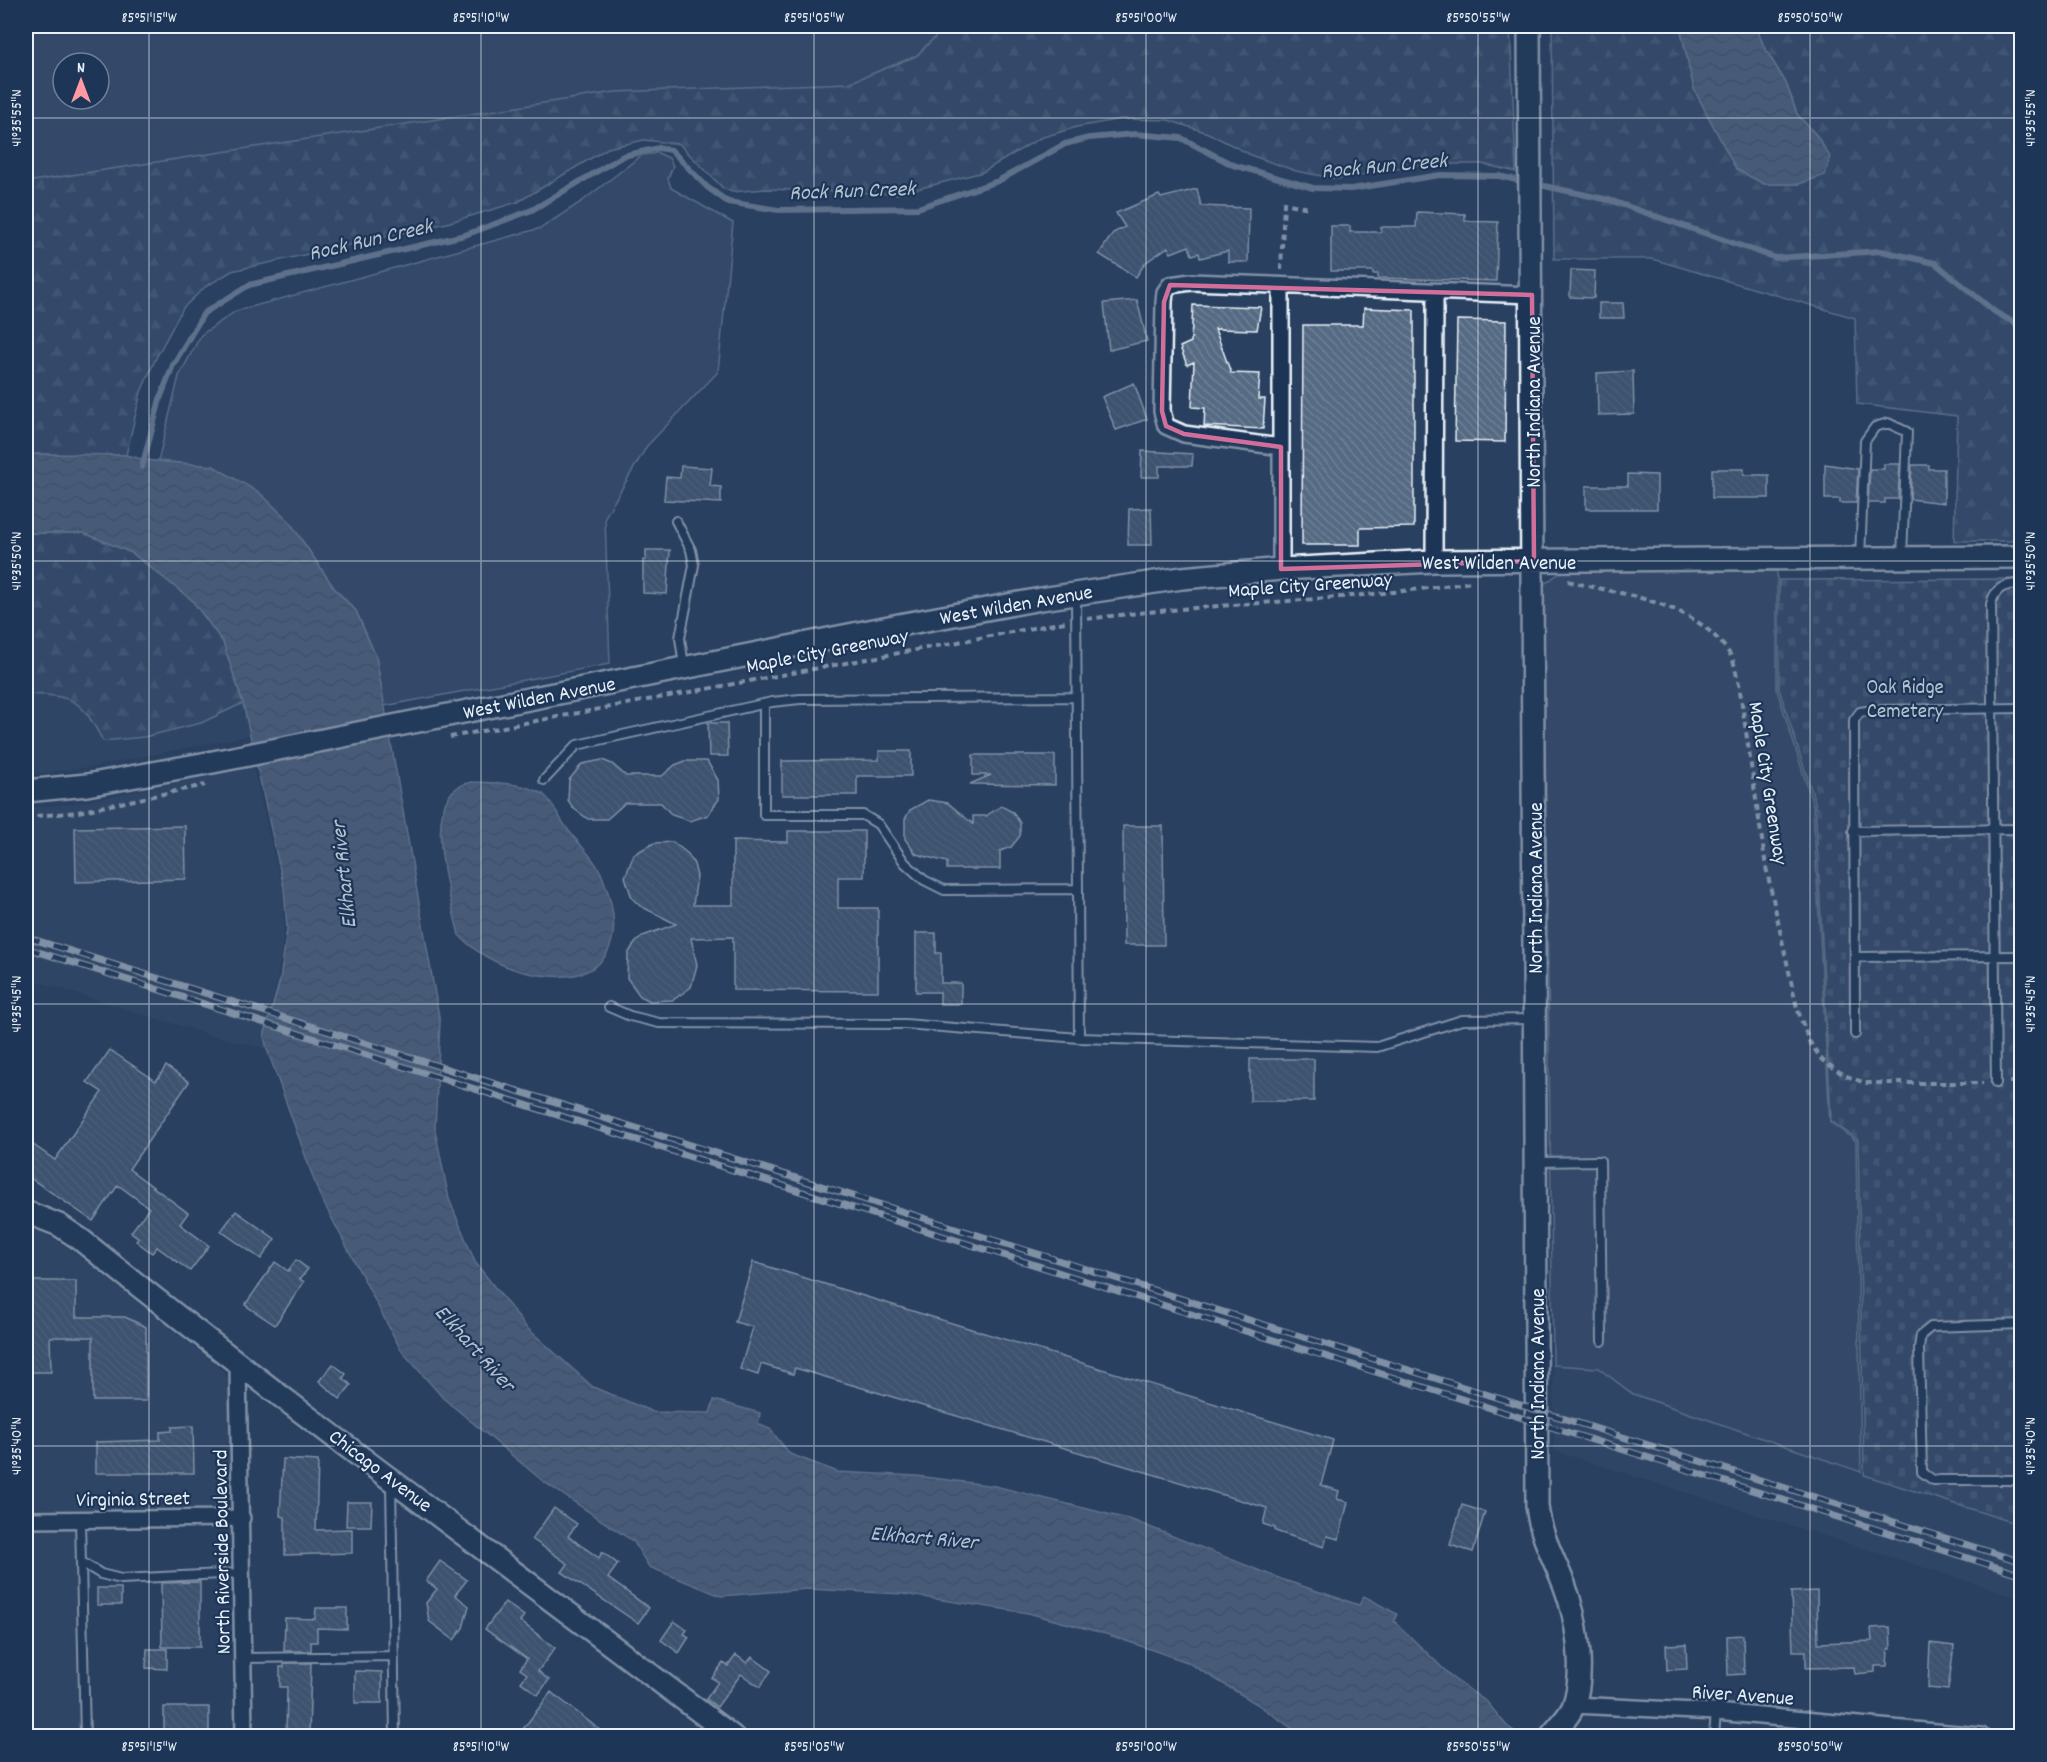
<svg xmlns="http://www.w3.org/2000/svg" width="2047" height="1762" viewBox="0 0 2047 1762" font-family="Dekko,sans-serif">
<defs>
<pattern id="forest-firs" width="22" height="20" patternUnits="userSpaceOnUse" patternTransform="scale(1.5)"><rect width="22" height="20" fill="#415774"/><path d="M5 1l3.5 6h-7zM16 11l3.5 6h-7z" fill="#5c7089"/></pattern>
<pattern id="cemetery-stones" width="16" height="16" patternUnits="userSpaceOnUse" patternTransform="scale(1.5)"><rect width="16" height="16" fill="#415774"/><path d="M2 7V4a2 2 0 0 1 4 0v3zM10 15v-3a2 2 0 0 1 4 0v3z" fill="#5c7089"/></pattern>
<pattern id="water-waves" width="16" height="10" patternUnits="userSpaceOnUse" patternTransform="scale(1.5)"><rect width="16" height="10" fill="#6b7c95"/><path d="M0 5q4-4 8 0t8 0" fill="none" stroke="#5a6573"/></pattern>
<pattern id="building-back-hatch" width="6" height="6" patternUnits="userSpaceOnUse" patternTransform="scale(1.5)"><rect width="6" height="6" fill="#556a83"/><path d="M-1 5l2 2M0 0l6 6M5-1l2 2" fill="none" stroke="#6d8095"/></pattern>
</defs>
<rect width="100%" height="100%" fill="#294061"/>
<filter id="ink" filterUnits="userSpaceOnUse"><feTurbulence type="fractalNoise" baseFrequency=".0167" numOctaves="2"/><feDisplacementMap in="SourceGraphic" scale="12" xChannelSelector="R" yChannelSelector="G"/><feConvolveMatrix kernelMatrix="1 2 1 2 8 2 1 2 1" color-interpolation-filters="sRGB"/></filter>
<g filter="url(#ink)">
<path fill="#364d6b" d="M26 533 243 703 250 735 90 767 26 775Z
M253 768 282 889 284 929 277 980 264 1036 267 1049 210 1035 26 978V808L73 804Z
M26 1225 54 1239 81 1258 220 1368 231 1383 232 1395V1498L225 1506 80 1520 85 1736H26Z
M1553 1365 1598 1368 1633 1394 1754 1434 1864 1475 2021 1525V1598L1554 1451Z"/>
<path fill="#415774" stroke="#94a4b6" stroke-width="1.5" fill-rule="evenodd" d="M26 26H958L923 61 850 88 26 189ZM63 63H99V99H63Z
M658 153 669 158 673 166 668 178 671 188 733 223 718 372 647 446 605 517 610 664 384 706 376 657 356 611 334 588 289 521 213 466 158 461 179 376 201 335 236 311 541 228 581 202 642 155Z
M1777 571V690L1813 804 1830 1122 1856 1141 1861 1472 1633 1394 1598 1368 1553 1365 1543 585 1561 572Z"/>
<path fill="url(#forest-firs)" stroke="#94a4b6" stroke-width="1.5" d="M946 26H1510L1516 172 1482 164H1426L1337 179 1296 171 1253 156 1208 133 1168 120 1121 119 1077 127 1040 138 983 172 898 194 766 189 732 192 723 188 679 144 644 140 608 148 518 202 447 223 232 271 205 287 183 308 155 360 141 392 126 455 26 454V182L615 92 849 83 916 56Z
M1552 26H1680L1694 89 1736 169 1764 184H1799L1817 136 1797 114 1786 83 1764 47 1756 26H2021V541H1954L1957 416 1857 404 1855 318 1652 259H1554Z
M26 533H84L132 553 192 600 223 642 243 703 201 723 144 737 103 741C80 698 75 696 26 694Z"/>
<path fill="url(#cemetery-stones)" stroke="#94a4b6" stroke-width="1.5" d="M2021 579V1525L1864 1475 1858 1140 1831 1121 1815 802 1779 689V580Z"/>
<path fill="url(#water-waves)" stroke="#9dabbd" stroke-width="1.5" d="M1680 26H1756L1764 47 1786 83 1797 114 1817 136 1830 157 1825 175 1799 184H1764L1736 169 1694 89Z
M26 454 126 455 145 460 213 466 260 493 289 521 334 588 356 611 376 657 440 1022 435 1130 449 1199 475 1262 526 1327 593 1387 653 1412 710 1413 714 1400 760 1413 758 1424 770 1429 790 1454 838 1472 917 1476 995 1486 1132 1520 1281 1579 1359 1605 1364 1596 1397 1614 1394 1621 1454 1679 1487 1702 1507 1726 1521 1736H1303L1257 1704 1187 1662 1106 1634 1028 1613 903 1594 807 1589 721 1596 649 1567 634 1542 544 1482 443 1398 401 1350 319 1194 267 1049 264 1036 280 980 287 929 284 888 243 703 223 642 192 600 132 553 84 533H26Z
M472 782C495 783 522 782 543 794 552 800 559 818 566 827 578 844 596 859 603 878 627 939 611 985 539 975 510 971 479 957 459 935 451 899 415 790 472 782Z"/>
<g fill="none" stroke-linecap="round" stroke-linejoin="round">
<path stroke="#9dabbd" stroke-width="6" d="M1535 184 1609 200 1776 258 1881 251 1935 263 1995 312 2022 327
M142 467 160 399 173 365 204 313 249 285 465 235 532 210 623 156 659 148 671 150 707 187 728 202 778 210 918 208 998 181 1065 144 1089 138 1135 134 1181 138 1233 165 1313 188 1351 189 1440 175 1499 176 1525 182"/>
</g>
<path fill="url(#building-back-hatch)" stroke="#e8f1f8" stroke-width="1.5" d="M1197 189 1201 206 1249 208 1248 262H1228V251L1200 258 1199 253 1192 255 1189 246 1171 253 1168 247 1145 263 1136 277 1099 254 1113 233 1125 227 1116 213 1159 195 1161 198Z
M1417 212 1465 214V221L1498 222 1496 281 1378 278V274H1373V271H1331V226H1350V232H1381V227H1416Z
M1571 270 1595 271 1594 298 1570 297Z
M1137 300 1147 341 1109 350 1104 303Z
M1599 303H1623L1624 318H1599Z
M1193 305 1261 307 1257 330 1215 329 1231 373 1260 374 1258 399H1265L1263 429 1204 426 1205 408 1192 407 1194 362 1187 365 1180 347 1191 342Z
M1364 308 1414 310V527L1360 528V545H1302L1303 325H1363Z
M1457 320 1506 321 1505 442 1455 441Z
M1633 371 1634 414 1598 415 1597 373Z
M1134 383 1147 419 1116 430 1102 397Z
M1142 451 1193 454 1192 466H1159V477H1141Z
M1825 464 1858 469 1856 503H1840V499H1825Z
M1884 464H1900L1898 499H1885V503H1868L1870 469H1884Z
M1912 465H1929V469H1944V503L1910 499Z
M681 466 712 468 710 486 721 487V503L664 500 666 477 680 478Z
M1712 469H1744V475H1769V498H1712Z
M1628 474 1657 475V509H1586V486H1628Z
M1151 508 1152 545H1128L1129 509Z
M646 550H670L667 594 643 593V560H646Z
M708 723H727L728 756H709Z
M879 751H911V776H857V795H782V761L879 760Z
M973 755H1055V785L970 784 991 775H973Z
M602 760 612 764 626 776H662L675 765 685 761H707L718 780 719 799 708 815 690 821 672 815 661 803H625L607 819H588L573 808 568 800 569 780 582 764Z
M928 800 948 803 973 824V816H986L1001 806 1013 812 1020 823V836L1011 847 1000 851V869H947V862L916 854 905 839V819L910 810Z
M185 826 186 879 76 882 75 828Z
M1123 826H1163L1164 945H1124Z
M788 831H864V877H838V908H878V991L733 990V937L691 938 697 965 691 987 673 1000 650 1001 640 996 627 978 628 954 634 944 643 936 676 924 640 906 632 898 625 877 634 854 654 843 673 842 688 854 694 864 697 876 693 905H733V841L788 842Z
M916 933H936V953H941V983H961V1004H940V992H916Z
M110 1050 156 1081 166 1066 189 1082 129 1169 188 1213 180 1224 209 1246 190 1271 157 1247 152 1253 136 1241 139 1238 131 1232 149 1208 118 1185 93 1221 26 1175V1140L55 1160 102 1092 87 1082Z
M1250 1059H1314V1101H1250Z
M236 1211 275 1239 261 1259 221 1231Z
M296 1260 308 1269 300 1279 304 1282 275 1325 245 1305 275 1262 288 1271Z
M753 1262 1333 1440 1321 1485 1339 1491 1337 1499 1348 1502 1339 1539 1327 1536 1324 1547 1275 1531V1528L1263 1524 1267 1508 795 1368 793 1374 761 1364 758 1375 740 1369 753 1327 735 1322Z
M26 1281H76V1317H125L146 1327V1401H93V1337H50L51 1372H26Z
M333 1364 346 1374 343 1378 351 1385 340 1399 319 1381Z
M193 1426 194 1473H96V1442L160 1440V1432L172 1431V1427Z
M283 1459 318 1461 316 1530 352 1529V1553L285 1555V1517L280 1516Z
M347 1502H372L371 1526H346Z
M1462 1505 1485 1512 1473 1552 1450 1545Z
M554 1508 577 1524 568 1536 599 1558 602 1552 618 1564 608 1578 649 1608 638 1623 562 1572 568 1564 532 1539Z
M440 1561 467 1580 455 1595 469 1606 463 1628 454 1640 429 1621 426 1603 437 1589 426 1581Z
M200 1582V1647H162L161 1583Z
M97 1588H121V1605H97Z
M1817 1591 1818 1643 1872 1641 1871 1628 1890 1627 1891 1649H1888L1887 1666H1875V1672L1855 1674 1854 1667 1806 1668V1651H1793L1791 1592Z
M505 1602 524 1616 520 1621 555 1648 538 1671 549 1680 538 1695 521 1682 527 1674 520 1669 527 1659 485 1629Z
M316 1608H347V1629L317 1628V1642H311V1651H284L285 1618 315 1619Z
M674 1621 687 1630 684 1634 689 1637 679 1653 661 1640Z
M1743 1635 1744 1674 1728 1675 1727 1636Z
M1930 1643 1954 1646 1948 1690 1928 1688Z
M1686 1644 1687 1669 1667 1670 1666 1645Z
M147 1649H167V1669L146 1668Z
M736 1655 747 1663 752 1657 771 1671 760 1687 741 1674 717 1707 706 1699 718 1682 712 1678 723 1663 728 1666Z
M284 1663H311L309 1737H286L287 1687H280V1667H284Z
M355 1671 382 1672V1703H355Z
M551 1692 609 1737H517Z
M164 1707H209V1737H164Z"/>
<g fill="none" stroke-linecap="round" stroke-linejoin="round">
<g stroke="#e8f1f8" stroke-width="12">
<path id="lane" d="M676 521 691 550 694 565 680 638 684 666
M1860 557 1865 441 1875 427 1888 423 1907 432 1902 557
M1076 595 1079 1038
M764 704V815H863L878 824 905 863 924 880 944 890 1078 889
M544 780 577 745 772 702 800 699 1076 697
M1853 831 2022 829
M1855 957 2022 956
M609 1007 630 1016 659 1023 905 1024 1079 1038 1377 1047 1462 1020 1532 1019
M1855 1034 1854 720 1860 712 1873 710 2022 708
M1996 1083 1991 604C1995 587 2005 584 2022 584
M1537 1162 1600 1161 1602 1341
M2022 1324 1931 1327 1921 1335 1919 1348 1922 1472 1933 1480H2022
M391 1483 395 1736
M80 1520 85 1736
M81 1562 101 1574 121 1579 242 1573
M244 1658 394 1656
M1714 1736 1716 1712"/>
</g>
<g stroke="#e8f1f8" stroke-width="20">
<path id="street" d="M1281 286V569
M1281 447 1184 434 1166 426 1162 411 1164 302 1165 292 1170 285 1191 282 1532 295
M1434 561 1435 293
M238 1366 244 1736
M26 1520 242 1518
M1574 1705 1716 1712 1981 1736"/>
</g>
<g stroke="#e8f1f8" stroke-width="26">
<path id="secondary" d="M1529 26 1537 1506C1540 1534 1553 1557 1564 1584 1577 1618 1586 1672 1573 1707 1568 1718 1558 1727 1551 1736
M26 791 87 785 213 762 899 625 1041 599 1182 578 1281 569 1434 561 2022 557
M26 1212 59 1225 80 1239C293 1410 514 1571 732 1736"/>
</g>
<path stroke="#e8f1f8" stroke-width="4" stroke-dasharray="6 4.5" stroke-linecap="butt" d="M1281 270 1284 203 1309 208
M1568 581C1625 596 1693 600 1729 653 1735 661 1736 675 1739 684L1766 867 1797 1008 1809 1041 1822 1060 1844 1075 1865 1083H1983
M1087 619C1215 602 1344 602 1471 582
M450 737 1065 622
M26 817 78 812 205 785
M2009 1082H2022"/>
<use href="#lane" stroke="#1d3557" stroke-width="8"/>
<use href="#street" stroke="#1d3557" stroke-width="15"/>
<use href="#secondary" stroke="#1d3557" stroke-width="21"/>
<g stroke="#e8f1f8" stroke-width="7">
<path id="rail" d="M26 937 2022 1562
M26 948 2022 1575"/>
</g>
<use href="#rail" stroke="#1d3557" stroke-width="4.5" stroke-dasharray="14" stroke-linecap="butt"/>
</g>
</g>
<path d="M0 0H2047V1762H0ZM1170 285 1532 295 1534 561 1281 569V447L1184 434 1166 426 1162 411 1164 302Z" fill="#294061" fill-opacity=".55" fill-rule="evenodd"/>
<path fill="none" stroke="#d16f9a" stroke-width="4.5" stroke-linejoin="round" d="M1170 285 1532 295 1534 561 1281 569V447L1184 434 1166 426 1162 411 1164 302Z"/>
<path fill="none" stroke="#e8f1f8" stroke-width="1.5" stroke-opacity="0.45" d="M149 26V1736M481 26V1736M814 26V1736M1146 26V1736M1478 26V1736M1810 26V1736M26 118H2022M26 561H2022M26 1004H2022M26 1446H2022"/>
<g text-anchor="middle" stroke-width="4.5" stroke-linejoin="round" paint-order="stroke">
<g font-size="21" fill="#e8f1f8" stroke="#1d3557">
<text transform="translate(1533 402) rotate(-90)" y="7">North Indiana Avenue</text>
<text x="1499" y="569">West Wilden Avenue</text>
<text transform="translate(1310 584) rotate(-4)" y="7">Maple City Greenway</text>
<text transform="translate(1016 604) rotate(-10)" y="7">West Wilden Avenue</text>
<text transform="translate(827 650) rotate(-11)" y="7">Maple City Greenway</text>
<text transform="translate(539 697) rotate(-11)" y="7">West Wilden Avenue</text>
<text transform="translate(1769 783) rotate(81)" y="7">Maple City Greenway</text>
<text transform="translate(1535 888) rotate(-90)" y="7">North Indiana Avenue</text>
<text transform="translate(1537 1374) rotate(-90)" y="7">North Indiana Avenue</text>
<text transform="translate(381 1470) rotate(37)" y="7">Chicago Avenue</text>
<text transform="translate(133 1498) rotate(-1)" y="7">Virginia Street</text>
<text transform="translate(221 1552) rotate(-91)" y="7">North Riverside Boulevard</text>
<text transform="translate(1743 1694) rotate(4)" y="7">River Avenue</text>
</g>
<g font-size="21" fill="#b6c3d0" stroke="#1d3557">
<text x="1905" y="693">Oak Ridge<tspan x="1905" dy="24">Cemetery</tspan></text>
</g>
<g font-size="22" font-style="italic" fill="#b6c2d0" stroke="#1d3557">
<text transform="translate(1384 164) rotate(-5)" y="8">Rock Run Creek</text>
<text transform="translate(852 189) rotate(-2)" y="8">Rock Run Creek</text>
<text transform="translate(370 238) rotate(-13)" y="8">Rock Run Creek</text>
<text transform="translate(342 875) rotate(-96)" y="8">Elkhart River</text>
<text transform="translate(476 1347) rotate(48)" y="8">Elkhart River</text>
<text transform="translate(924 1536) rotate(5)" y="8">Elkhart River</text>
</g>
</g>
<rect width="2047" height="1762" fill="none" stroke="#1d3557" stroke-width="66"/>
<g transform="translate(81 81)"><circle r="28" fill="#1d3557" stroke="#6e8097" stroke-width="1.5"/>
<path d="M0-4.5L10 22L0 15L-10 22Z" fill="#ff9aa2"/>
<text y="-9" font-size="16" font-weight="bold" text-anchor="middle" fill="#e8f1f8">N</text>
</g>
<rect x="33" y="33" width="1981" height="1696" fill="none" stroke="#e8f1f8" stroke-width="2"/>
<g font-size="15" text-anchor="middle" fill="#e8f1f8">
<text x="149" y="22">85°51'15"W</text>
<text x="481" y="22">85°51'10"W</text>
<text x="814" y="22">85°51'05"W</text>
<text x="1146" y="22">85°51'00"W</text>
<text x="1478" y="22">85°50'55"W</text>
<text x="1810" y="22">85°50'50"W</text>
<text transform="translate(16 118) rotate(-90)" y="5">41°35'55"N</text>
<text transform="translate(2030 118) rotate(-90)" y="5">41°35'55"N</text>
<text transform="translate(16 561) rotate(-90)" y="5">41°35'50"N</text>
<text transform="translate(2030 561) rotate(-90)" y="5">41°35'50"N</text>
<text transform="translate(16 1004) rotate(-90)" y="5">41°35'45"N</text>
<text transform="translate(2030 1004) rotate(-90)" y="5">41°35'45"N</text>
<text transform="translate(16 1446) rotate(-90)" y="5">41°35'40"N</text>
<text transform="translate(2030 1446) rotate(-90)" y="5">41°35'40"N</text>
<text x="149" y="1751">85°51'15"W</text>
<text x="481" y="1751">85°51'10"W</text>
<text x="814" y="1751">85°51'05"W</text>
<text x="1146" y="1751">85°51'00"W</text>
<text x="1478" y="1751">85°50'55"W</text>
<text x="1810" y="1751">85°50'50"W</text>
</g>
</svg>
